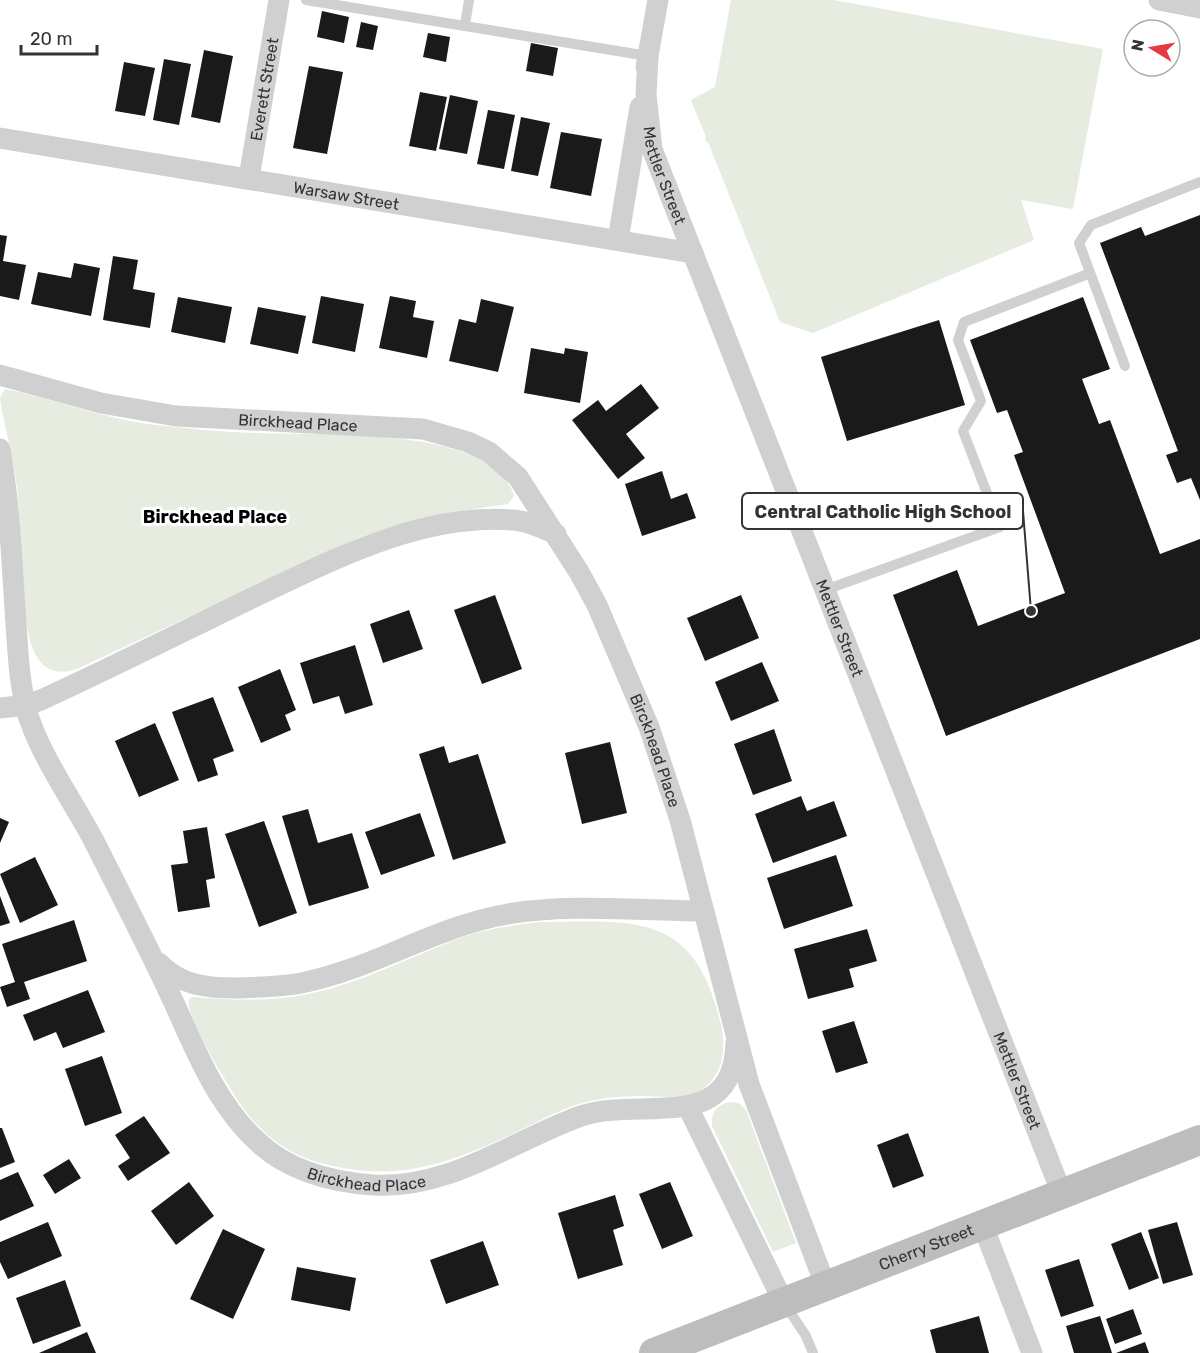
<svg xmlns="http://www.w3.org/2000/svg" width="1200" height="1353" viewBox="0 0 1200 1353" font-family="Rubik,sans-serif">
<rect width="100%" height="100%" fill="#fff"/>
<path fill="#e6ecdf" d="M731 0H834L1103 49 1073 209 1021 200 1034 240 813 333 780 322 708 142 705 141 706 137 691 100 715 87Z
M5 389C52 398 98 417 147 424 183 428 219 432 256 433 315 436 493 424 514 496L508 504C455 511 406 521 356 539L77 669C62 674 46 673 37 657 18 626 22 528 17 488 14 457 4 428 0 398Z
M540 922C638 921 695 912 721 1025 726 1047 724 1073 704 1088 686 1102 657 1095 636 1096 619 1096 602 1098 585 1102 560 1109 536 1123 512 1134 447 1165 396 1182 324 1164 282 1153 254 1128 232 1091 222 1074 185 1016 189 999L193 997C231 1000 271 1002 308 994 362 983 412 956 463 937 488 929 514 925 540 922Z
M730 1102 739 1103 746 1110 796 1243 773 1252 712 1126C711 1112 716 1105 730 1102Z"/>
<path fill="#1a1a1a" d="M322 11 349 17 344 43 317 37Z
M361 22 378 26 373 50 356 47Z
M428 33 450 37 446 62 423 57Z
M531 43 558 48 553 76 526 71Z
M204 50 233 56 220 123 191 117Z
M164 59 191 64 179 125 153 120Z
M124 62 155 68 145 116 115 111Z
M309 66 343 72 327 154 293 148Z
M420 92 447 97 436 151 409 146Z
M450 95 478 101 467 154 439 149Z
M488 110 515 115 504 169 477 164Z
M521 117 550 123 538 176 511 171Z
M561 132 602 139 591 196 550 188Z
M1200 215V500L1191 478 1177 483 1166 455 1178 451 1100 243 1141 227 1145 236Z
M0 235 7 236 3 261 26 265 19 300 0 296Z
M113 256 138 260 133 289 155 293 150 328 103 320Z
M74 263 100 268 91 316 31 304 38 272 71 278Z
M321 296 364 304 355 352 312 343Z
M390 296 416 301 413 317 434 321 427 358 379 348Z
M178 297 232 307 225 343 171 332Z
M1083 297 1110 369 1082 379 1099 424 1110 420 1160 554 1200 539V639L946 736 893 595 957 570 978 626 1065 593 1014 455 1023 452 1007 410 997 413 970 340Z
M481 299 514 307 498 372 449 361 459 319 476 323Z
M258 307 306 316 298 354 250 344Z
M939 320 965 405 847 441 821 357Z
M531 348 564 354 565 348 588 352 580 403 524 393Z
M641 384 659 408 626 434 645 458 618 479 572 420 598 400 606 411Z
M662 471 671 499 687 493 696 518 642 536 625 484Z
M495 595 522 669 482 684 454 610Z
M741 595 759 638 705 661 687 618Z
M409 610 423 649 383 663 370 624Z
M355 645 373 705 345 714 339 696 313 704 300 663Z
M762 662 779 701 731 721 715 682Z
M280 669 296 710 285 715 291 730 261 743 238 687Z
M213 697 234 751 213 759 218 775 198 782 172 712Z
M155 723 179 780 139 797 115 741Z
M774 729 792 781 753 795 734 744Z
M610 742 627 813 582 824 565 753Z
M444 746 449 763 478 754 506 843 453 860 419 754Z
M801 796 807 811 834 801 847 836 773 863 755 814Z
M308 809 318 843 352 833 369 888 309 906 282 816Z
M420 813 435 856 381 875 365 832Z
M0 818 9 822 0 843Z
M264 821 297 913 259 927 225 834Z
M207 827 215 878 206 880 210 907 178 912 171 865 188 863 183 831Z
M836 855 853 906 784 929 767 878Z
M35 857 58 905 20 923 0 874Z
M0 896 10 923 0 926Z
M74 920 87 961 24 982 30 999 7 1007 0 987 15 982 2 944Z
M867 929 877 961 849 969 854 987 808 999 794 949Z
M88 990 105 1032 63 1048 56 1032 34 1041 23 1015Z
M854 1021 868 1063 836 1073 822 1031Z
M102 1056 122 1113 85 1126 65 1069Z
M144 1116 170 1153 128 1181 118 1166 130 1158 115 1135Z
M0 1128H2L15 1162 0 1168Z
M908 1133 924 1176 893 1188 877 1145Z
M69 1159 81 1178 55 1194 43 1175Z
M18 1172 34 1206 0 1221V1180Z
M189 1182 214 1216 176 1245 151 1211Z
M670 1182 693 1236 662 1249 639 1194Z
M615 1195 624 1226 613 1230 623 1265 578 1279 558 1213Z
M48 1222 62 1256 8 1279 0 1262V1242Z
M1177 1222 1193 1275 1163 1284 1148 1230Z
M223 1229 265 1249 233 1319 190 1299Z
M1141 1232 1159 1278 1129 1290 1111 1244Z
M483 1241 499 1285 446 1304 430 1260Z
M1079 1259 1094 1306 1061 1317 1045 1270Z
M297 1267 356 1278 350 1311 291 1300Z
M65 1280 81 1326 33 1344 16 1298Z
M1133 1309 1142 1334 1115 1344 1106 1319Z
M979 1316 989 1353H936L930 1330Z
M1100 1316 1112 1353H1074L1066 1326Z
M87 1332 96 1353H39Z
M1145 1342 1149 1353H1116Z"/>
<g fill="none" stroke-linecap="round" stroke-linejoin="round">
<path stroke="#d0d0d0" stroke-width="10" d="M306 0 648 56
M465 25 469 0
M1125 366 1079 243 1091 225 1200 182
M825 590 1000 527 963 431 981 401 958 340 964 322 1088 274
M784 1303 806 1336 813 1353"/>
<g stroke="#d0d0d0" stroke-width="21">
<path d="M1159 0 1200 8"/>
<path id="s1" d="M648 56 646 95 652 149 1062 1194"/>
<path d="M646 67 658 0"/>
<path id="s2" d="M0 138 693 253"/>
<path id="s3" d="M249 178 279 0"/>
<path d="M618 240 640 107"/>
<path id="s4" d="M0 375 101 403 176 416 423 429 468 442 489 452 518 477 579 572 597 605 649 727 680 820 749 1084 826 1287"/>
<path id="s5" d="M0 449C10 506 12 566 16 624 18 652 19 680 26 708 37 751 73 801 94 841 121 895 150 950 175 1005 196 1052 219 1108 259 1143 289 1171 333 1182 373 1185 448 1190 514 1140 581 1116 640 1096 733 1136 736 1043"/>
<path d="M0 708 26 705 41 700C111 668 180 633 250 599 331 561 420 513 513 520 528 521 542 528 556 534"/>
<path d="M159 963C181 986 207 988 238 988 260 987 284 987 306 982 376 967 437 926 508 914 571 903 639 911 703 911"/>
<path d="M688 1107 784 1303"/>
<path d="M983 1226 1032 1353"/>
</g>
<path stroke="#bdbdbd" stroke-width="30" id="s6" d="M654 1353 1200 1140"/>
</g>
<g text-anchor="middle" stroke-width="6" stroke-linejoin="round" paint-order="stroke">
<g font-size="16" fill="#333" stroke="#fff">
<text dy="6" stroke="none"><textPath href="#s3" startOffset="90">Everett Street</textPath></text>
<text dy="6" stroke="none"><textPath href="#s1" startOffset="122">Mettler Street</textPath></text>
<text dy="6" stroke="none"><textPath href="#s2" startOffset="351">Warsaw Street</textPath></text>
<text dy="6" stroke="none"><textPath href="#s4" startOffset="303">Birckhead Place</textPath></text>
<text dy="6" stroke="none"><textPath href="#s1" startOffset="608">Mettler Street</textPath></text>
<text dy="6" stroke="none"><textPath href="#s4" startOffset="844">Birckhead Place</textPath></text>
<text dy="6" stroke="none"><textPath href="#s1" startOffset="1094">Mettler Street</textPath></text>
<text dy="6" stroke="none"><textPath href="#s5" startOffset="873">Birckhead Place</textPath></text>
<text dy="6" stroke="none"><textPath href="#s6" startOffset="292">Cherry Street</textPath></text>
</g>
<g font-size="18" font-weight="bold" fill="#000" stroke="#fff">
<text x="215" y="523">Birckhead Place</text>
</g>
</g>
<path fill="none" stroke="#333" stroke-width="2" d="M1031 611L1023 511"/>
<circle fill="#333" stroke="#fff" stroke-width="2" cx="1031" cy="611" r="6"/>
<rect fill="#fff" stroke="#333" stroke-width="2" x="742" y="493" width="281" height="36" rx="6"/>
<g font-size="18" text-anchor="middle" font-weight="bold" fill="#333">
<text x="883" y="518">Central Catholic High School</text>
</g>
<g transform="translate(1152 48) rotate(281)"><circle r="28" fill="#ffffff" stroke="#adadad" stroke-width="1.5"/>
<path d="M0-4.5L10 22L0 15L-10 22Z" fill="#e63946"/>
<text y="-9" font-size="16" font-weight="bold" text-anchor="middle" fill="#333333">N</text>
</g>
<path d="M21 45v9h76v-9" fill="none" stroke="#333333" stroke-width="3"/>
<text x="30" y="45" font-size="18" fill="#333333" stroke="#ffffff" stroke-width="4.5" paint-order="stroke">20 m</text>
</svg>
